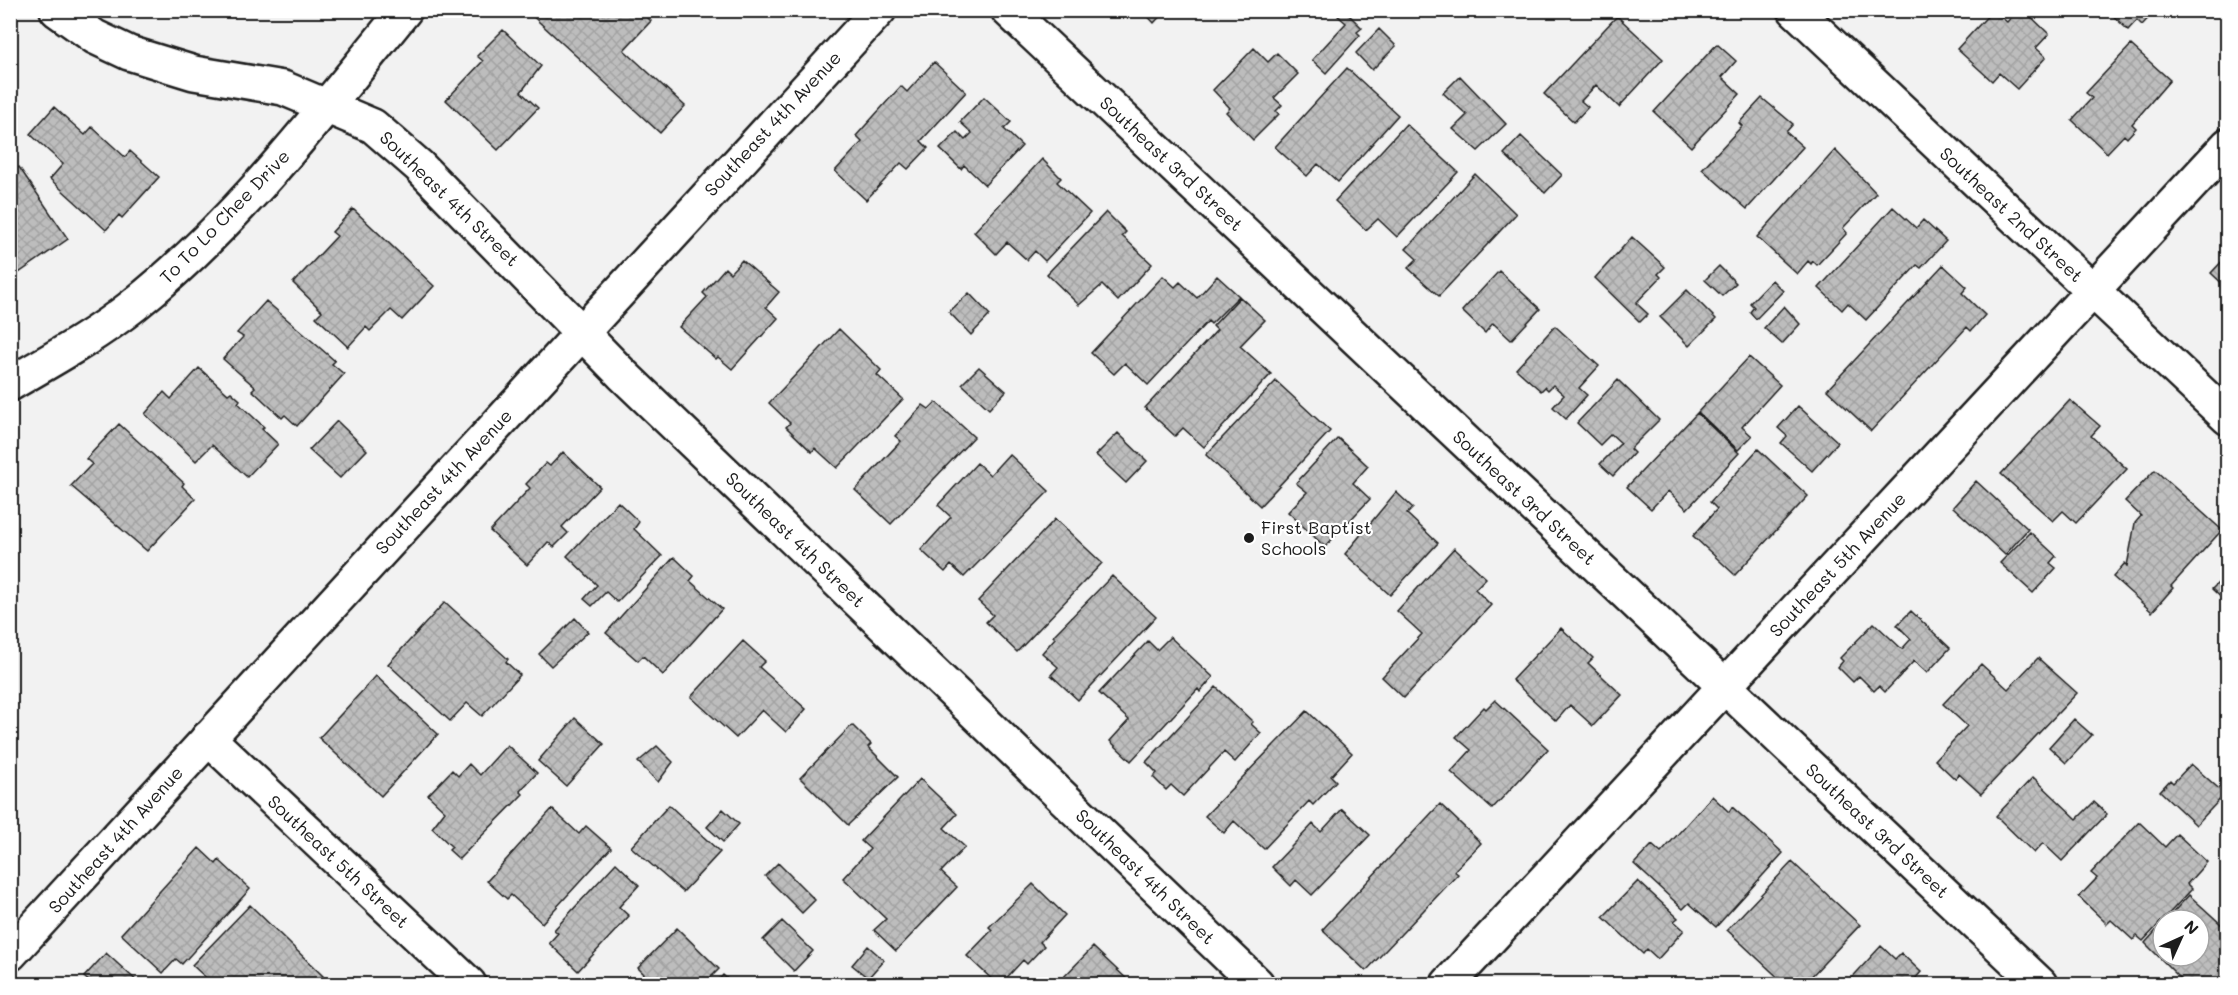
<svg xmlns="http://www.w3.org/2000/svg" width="2238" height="995" viewBox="0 0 2238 995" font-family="Mali,sans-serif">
<defs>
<pattern id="building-cross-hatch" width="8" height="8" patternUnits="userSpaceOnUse" patternTransform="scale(1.5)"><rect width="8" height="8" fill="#bdbdbd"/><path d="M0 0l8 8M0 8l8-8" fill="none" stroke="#a2a2a2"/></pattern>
</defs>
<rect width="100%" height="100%" fill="#f2f2f2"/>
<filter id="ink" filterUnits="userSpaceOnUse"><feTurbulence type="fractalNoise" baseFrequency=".0167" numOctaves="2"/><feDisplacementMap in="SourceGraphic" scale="12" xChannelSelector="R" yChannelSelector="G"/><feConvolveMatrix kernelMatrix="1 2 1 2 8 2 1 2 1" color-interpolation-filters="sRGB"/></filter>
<g filter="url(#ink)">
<path fill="url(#building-cross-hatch)" stroke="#1c1c1c" stroke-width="1.5" d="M526 10H640L651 21 624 50 685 106 660 133Z
M1142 10H1166L1154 23Z
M1344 10 1362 28 1357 32 1360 35 1326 73 1312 60 1346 23 1338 16Z
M1993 10 2007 22 2018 10H2024L2049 34 2036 48 2046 57 2017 89 1999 73 1992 81 1957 49Z
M2107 10H2156L2142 25 2137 20 2128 30Z
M1617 16 1663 59 1619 107 1596 85 1581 101 1588 107 1574 122 1544 94Z
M1379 29 1396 46 1372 70 1356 53Z
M503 30 541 66 521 92 538 108 498 150 446 100 483 61 477 56Z
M1717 44 1736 61 1722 77 1740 94 1691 147 1654 112Z
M2131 45 2170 80 2132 124 2136 128 2127 138 2124 135 2107 153 2072 120 2092 98 2086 93Z
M1254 48 1268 62 1277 53 1298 74 1274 98 1282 105 1276 111 1279 114 1253 140 1226 112 1230 108 1213 90Z
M934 62 966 92 921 141 928 148 908 169 901 163 866 200 835 171 862 142 856 136 901 86 907 92Z
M1347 68 1398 115 1338 182 1318 164 1307 176 1275 147Z
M1460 76 1506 124 1478 151 1453 129 1467 115 1443 93Z
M984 97 1011 122 1004 129 1022 146 985 185 964 165 961 169 940 149 957 132 965 140 972 133 960 122Z
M1762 98 1793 124 1786 132 1803 147 1747 209 1702 169 1742 126 1739 123Z
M54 107 85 135 92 127 125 157 130 151 159 177 122 218 119 215 106 230 50 179 63 164 30 134Z
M1406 124 1458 172 1397 237 1378 219 1366 230 1335 201Z
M1521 136 1562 175 1545 193 1504 154Z
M1835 150 1876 193 1843 228 1847 233 1817 265 1813 261 1811 264 1808 261 1797 274 1757 237Z
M1042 159 1061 178 1057 182 1090 213 1045 261 1035 251 1027 260 1007 242 996 254 974 232Z
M19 167 68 239 10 279V173Z
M1475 174 1516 214 1439 296 1408 268 1417 259 1406 249Z
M1893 207 1916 228 1923 220 1946 241 1921 268 1917 265 1866 320 1848 303 1842 310 1819 288Z
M353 209 434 286 402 320 391 310 370 331 366 327 348 347 316 317 322 311 293 283 337 236 332 232Z
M1106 212 1126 232 1122 236 1152 264 1118 301 1102 285 1079 305 1047 274Z
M1632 237 1665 267 1658 274 1661 277 1636 303 1648 314 1640 322 1595 278Z
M2228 255V289L2211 273Z
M742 260 779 292 766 307 778 318 732 369 718 357 716 359 679 327 707 297 703 293 725 268 730 273Z
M1943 265 1967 287 1962 293 1985 315 1971 331 1967 327 1871 431 1827 390Z
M1719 266 1736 283 1722 296 1705 280Z
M1499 271 1540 309 1511 340 1493 323 1485 333 1462 311Z
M1163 276 1175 287 1180 282 1197 298 1217 276 1239 296 1211 324 1208 321 1148 385 1125 363 1114 374 1091 353Z
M1772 280 1783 291 1756 319 1750 312 1754 307 1750 303Z
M1687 290 1716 319 1689 346 1660 317Z
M969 293 990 315 971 335 949 312Z
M1240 297 1265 320 1240 346 1271 374 1204 447 1183 428 1175 436 1145 408 1217 330 1213 326Z
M266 301 335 361 332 364 344 374 297 426 285 415 282 418 252 390 255 387 223 359 243 337 237 333Z
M1784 306 1800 324 1782 344 1764 328Z
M1555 326 1599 366 1579 388 1587 395 1566 419 1553 407 1564 395 1553 385 1548 390 1545 387 1541 391 1516 369Z
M839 329 881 370 877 375 903 399 837 468 815 448 812 452 786 427 790 423 769 403Z
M1749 357 1780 385 1742 427 1752 436 1738 450 1698 412Z
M979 367 1006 391 989 409 962 384Z
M199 368 228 394 231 392 240 400 238 403 264 427 262 429 278 444 247 477 212 445 196 461 145 414 164 392 171 399Z
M1618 380 1659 420 1630 449 1634 453 1613 476 1600 464 1621 443 1611 434 1600 445 1577 423Z
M1276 381 1330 431 1260 506 1206 455Z
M2070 400 2100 426 2091 436 2127 469 2076 523 2063 511 2053 521 2001 474Z
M936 402 974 437 891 524 855 490 901 441 895 436 923 405 929 409Z
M1798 406 1838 442 1812 471 1781 443 1787 436 1778 428Z
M1697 413 1739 453 1687 509 1668 491 1651 509 1627 487Z
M337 421 367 450 340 478 309 450Z
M119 424 184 483 182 486 195 499 147 551 71 486 92 464 86 459Z
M1118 433 1147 461 1126 483 1096 455Z
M1338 438 1368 466 1353 483 1370 499 1325 547 1288 512 1307 492 1296 483Z
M1758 449 1808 496 1735 575 1693 536 1717 509 1710 502Z
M563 452 600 487 562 527 568 533 554 547 548 542 527 565 490 531 530 488 526 484 546 463 550 466Z
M1009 454 1049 491 964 577 951 565 945 572 921 550 951 517 938 505 977 463 990 475Z
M2155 470 2222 530 2171 586 2173 588 2152 612 2113 577 2125 563 2127 566 2135 523 2141 516 2125 501Z
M1976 481 2028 529 2005 555 1953 507Z
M1396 492 1413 508 1407 514 1438 543 1390 595 1345 554Z
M618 502 639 522 634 529 662 556 617 602 606 592 592 606 584 599 597 585 567 556Z
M1055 519 1102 563 1017 652 986 622 993 615 978 601Z
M2030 532 2056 556 2050 563 2056 568 2033 593 2000 563Z
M1454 548 1486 578 1475 589 1491 605 1404 698 1382 677 1422 634 1397 611Z
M674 557 694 576 690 581 722 609 663 675 643 656 638 661 606 633Z
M2228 573V604L2212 589Z
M1112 576 1156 617 1078 700 1051 675 1058 667 1042 653 1055 638 1053 636Z
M445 602 508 659 506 662 520 675 482 716 467 703 450 721 388 664Z
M1911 611 1950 648 1927 673 1914 661 1885 692 1879 686 1874 691 1859 676 1853 682 1838 667 1843 661 1840 658 1874 623 1902 649 1911 639 1897 625Z
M575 618 588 632 551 666 539 654Z
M1561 628 1593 658 1588 663 1622 695 1593 726 1570 705 1556 721 1512 680Z
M1170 637 1213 677 1200 692 1198 689 1131 761 1110 741 1129 720 1099 693 1148 641 1157 650Z
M743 641 765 661 759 667 806 709 786 732 762 710 736 738 691 697Z
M2038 658 2077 693 1981 794 1959 774 1955 779 1935 760 1967 726 1943 704 1981 664 2008 689Z
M376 676 438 734 381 796 319 738Z
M1216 687 1253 722 1251 724 1261 733 1235 762 1224 752 1183 796 1171 785 1166 790 1153 777 1157 773 1146 762Z
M1495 700 1548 749 1492 809 1451 772 1471 750 1456 737 1484 707 1486 709Z
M1307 711 1352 753 1331 776 1336 781 1313 805 1309 801 1264 849 1234 821 1224 833 1205 816Z
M575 718 604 744 566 786 538 761Z
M2074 719 2092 735 2066 763 2049 747Z
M852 725 871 744 868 747 898 777 848 825 800 778Z
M507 745 537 773 520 791 523 794 459 859 449 850 452 847 432 828 445 811 428 795 452 770 458 776 469 764 480 775Z
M657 746 673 762 658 782 638 762Z
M2191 764 2225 794 2196 825 2160 791 2170 780 2173 783Z
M2033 777 2077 819 2094 802 2107 814 2062 861 2043 843 2034 853 1996 816Z
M920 779 957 814 944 828 965 847 941 872 957 887 896 951 874 930 886 919 843 878 870 849 861 841Z
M1712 796 1729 812 1732 807 1783 853 1716 927 1689 903 1683 909 1634 864 1652 845 1661 853Z
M1440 804 1481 843 1454 871 1458 874 1366 971 1322 930Z
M669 805 720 852 683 892 631 847Z
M552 809 579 834 586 826 611 848 542 923 511 895 507 899 487 881Z
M723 809 739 824 723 842 707 827Z
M1342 809 1370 835 1312 895 1296 880 1291 886 1272 867 1313 824 1321 832Z
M2139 822 2165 847 2177 834 2207 862 2187 884 2192 889 2143 941 2137 936 2133 940 2111 920 2107 924 2079 897 2097 878 2091 873Z
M199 848 216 864 219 860 250 889 182 964 176 959 163 973 121 934Z
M1792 862 1860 925 1804 984H1785L1727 930Z
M616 863 639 885 619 907 629 916 578 971 549 943 558 933 554 930Z
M778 863 815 900 802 913 765 876Z
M1638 881 1678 918 1674 921 1684 930 1658 959 1647 949 1643 954 1603 917Z
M1033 884 1065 915 1040 942 1044 946 1027 964 1023 960 1001 984H997L967 956 992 930 989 927Z
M2189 895 2222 925 2228 920V984H2186L2145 943 2163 923V956H2199V920H2166Z
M250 905 323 976 315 984H213L192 965Z
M782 921 813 951 794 971 763 940Z
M677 928 719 969 704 984H634L644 974 638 968Z
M868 946 884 960 868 978 852 965Z
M1881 946 1895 959 1901 953 1921 972 1915 979 1922 984H1846Z
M1093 947 1132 984H1057Z
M106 953 140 984H92L84 977Z
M723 975 733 984H715Z"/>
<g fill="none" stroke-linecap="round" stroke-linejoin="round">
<g stroke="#1c1c1c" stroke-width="38">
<path id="minor" d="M57 10 95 37 129 53 194 73 283 88 373 126 419 166 622 374 1257 984
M1008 10 2040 984
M1795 10 2228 418
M10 384C53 359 95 336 134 305 239 221 320 114 405 10
M208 738 469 984
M1448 984 2228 145"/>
</g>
<g stroke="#1c1c1c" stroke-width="38">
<path id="secondary" d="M10 954 879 10"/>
</g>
<use href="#minor" stroke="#fff" stroke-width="33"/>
<use href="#secondary" stroke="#fff" stroke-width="33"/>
</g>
</g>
<circle fill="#1c1c1c" stroke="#fff" stroke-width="2" cx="1249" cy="538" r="6"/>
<g text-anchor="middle" stroke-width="4.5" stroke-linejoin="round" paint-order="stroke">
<g font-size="18" fill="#1c1c1c" stroke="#fff">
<text transform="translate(773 124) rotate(-47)" y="6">Southeast 4th Avenue</text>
<text transform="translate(1171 164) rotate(43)" y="6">Southeast 3rd Street</text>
<text transform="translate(449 199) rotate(44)" y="6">Southeast 4th Street</text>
<text transform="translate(2011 215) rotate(43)" y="6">Southeast 2nd Street</text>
<text transform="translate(225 217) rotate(-46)" y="6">To To Lo Chee Drive</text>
<text transform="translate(444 482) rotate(-47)" y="6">Southeast 4th Avenue</text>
<text transform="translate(1524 498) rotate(43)" y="6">Southeast 3rd Street</text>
<text transform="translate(795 540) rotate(44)" y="6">Southeast 4th Street</text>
<text transform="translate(1838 565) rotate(-47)" y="6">Southeast 5th Avenue</text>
<text transform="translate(1877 831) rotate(43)" y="6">Southeast 3rd Street</text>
<text transform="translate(116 840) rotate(-48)" y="6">Southeast 4th Avenue</text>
<text transform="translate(338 862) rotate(43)" y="6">Southeast 5th Street</text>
<text transform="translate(1145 877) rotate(44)" y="6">Southeast 4th Street</text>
</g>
<g font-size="18" fill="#1c1c1c" stroke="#fff" text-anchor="start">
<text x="1261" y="534">First Baptist<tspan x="1261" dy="21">Schools</tspan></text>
</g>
</g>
<rect width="2238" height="995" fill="none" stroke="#fff" stroke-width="36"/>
<rect x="18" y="18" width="2202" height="959" fill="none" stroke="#1c1c1c" stroke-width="2" filter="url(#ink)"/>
<g transform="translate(2181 938) rotate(45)"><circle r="28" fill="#ffffff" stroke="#a4a4a4" stroke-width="1.5"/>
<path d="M0-4.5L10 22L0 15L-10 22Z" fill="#1c1c1c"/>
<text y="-9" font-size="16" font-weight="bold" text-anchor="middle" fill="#1c1c1c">N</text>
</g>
</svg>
